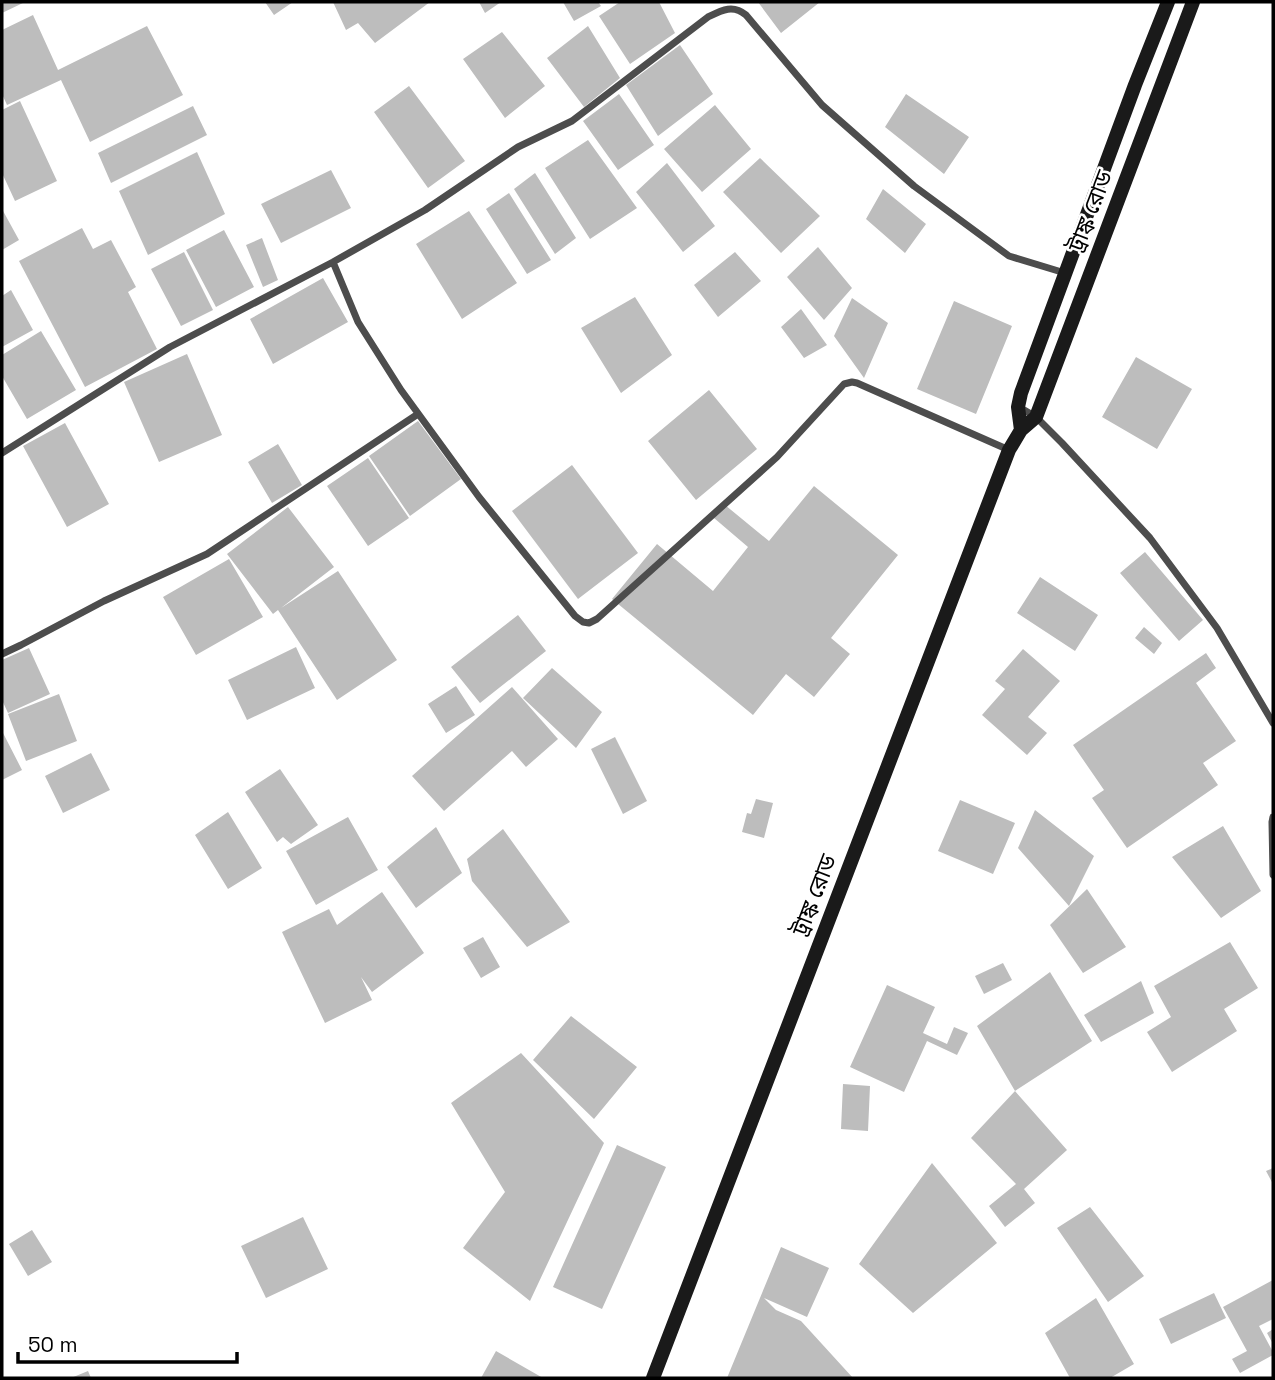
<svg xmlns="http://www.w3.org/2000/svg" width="1275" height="1380" viewBox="0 0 1275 1380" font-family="'Space Grotesk','Noto Sans Bengali',sans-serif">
<rect width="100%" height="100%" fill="#fff"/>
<path fill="#bdbdbd" d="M2 2H25L2 13Z
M265 2H293L274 15Z
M333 2H430L375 43 358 23 346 30Z
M479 2H501L485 13Z
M563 2H598L601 6 574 21Z
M620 2H659L675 33 630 64 599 16Z
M758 2H820L781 33Z
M33 15 58 70 147 26 183 95 90 142 61 80 7 105 2 94V30Z
M588 26 620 78 584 107 547 58Z
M502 32 545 86 505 118 463 59Z
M680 45 713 94 658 136 626 85Z
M409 86 465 161 428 188 374 112Z
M619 94 654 145 618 170 583 121Z
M906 94 969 137 944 174 885 127Z
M20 101 57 181 15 201 2 173V110Z
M715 105 751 149 702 192 664 149Z
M193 106 207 135 111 183 98 153Z
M588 140 637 208 590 239 545 168Z
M197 152 225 214 148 255 119 191Z
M760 158 820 216 781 253 723 192Z
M667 163 715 226 683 252 636 192Z
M331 170 351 208 281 243 261 204Z
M535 173 576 238 555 254 514 189Z
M883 189 926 224 905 253 866 219Z
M509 193 551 260 527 274 486 209Z
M2 209 19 240 2 250Z
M469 211 517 283 462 319 416 244Z
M82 228 93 249 111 240 136 287 128 292 157 349 85 387 19 261Z
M224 230 254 287 216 307 186 250Z
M262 238 278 280 263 287 246 245Z
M818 247 852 288 824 320 787 277Z
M184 252 213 310 181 326 151 269Z
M735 252 761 281 718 317 694 285Z
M323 278 348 322 273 364 250 319Z
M11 290 33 330 2 347V296Z
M635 297 672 355 621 393 581 328Z
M852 298 888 323 864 378 834 336Z
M954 301 1012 326 976 414 917 389Z
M801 309 827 345 804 358 781 327Z
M41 331 76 390 27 419 2 376V355Z
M187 354 222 435 159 462 124 382Z
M1136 357 1192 389 1157 449 1102 417Z
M709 390 757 449 696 500 648 441Z
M418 421 461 479 410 516 369 456Z
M65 423 109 504 67 527 23 446Z
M278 444 302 485 272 503 248 462Z
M368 458 409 518 368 546 327 486Z
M572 465 638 553 578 599 512 511Z
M814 486 898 555 831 638 850 654 814 697 786 674 753 715 612 599 657 544 713 591 748 547 714 518 725 505 769 541Z
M288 507 334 567 281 608 338 571 397 660 337 700 278 610 273 614 227 554Z
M1145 552 1203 620 1179 641 1120 573Z
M229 559 263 617 196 655 163 597Z
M1040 577 1098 615 1075 651 1017 613Z
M518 615 546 651 480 703 451 667Z
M1144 627 1162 643 1154 654 1135 638Z
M296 647 315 688 247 720 228 680Z
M29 648 50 694 8 713 2 700V660Z
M1023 649 1060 681 1028 717 1047 733 1027 755 982 715 1005 689 995 681Z
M1206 653 1216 668 1196 683 1236 741 1203 763 1218 785 1127 848 1092 798 1104 790 1073 745Z
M552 668 602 712 576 748 523 698Z
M456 686 475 715 446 733 428 704Z
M512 687 558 739 526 767 512 751 444 811 412 776Z
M59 694 77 741 26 761 8 714Z
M2 731 22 770 2 780Z
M615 737 647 801 623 814 591 749Z
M91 753 110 790 63 813 45 776Z
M280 769 318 825 291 844 283 837 277 842 245 792Z
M756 799 773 803 764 838 742 832 747 813 751 814Z
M960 800 1015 823 993 874 938 851Z
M1035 810 1094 856 1069 906 1018 848Z
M228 812 262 868 228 889 195 835Z
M348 817 378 870 316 905 286 851Z
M1223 826 1261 891 1221 918 1172 857Z
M436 827 462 873 416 908 387 867Z
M503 829 570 922 527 947 472 881 467 859Z
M1087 889 1126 947 1083 973 1050 925Z
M382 892 424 953 372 992 361 977 372 1000 325 1023 282 932 329 909 337 925Z
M483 937 500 967 481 978 463 948Z
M1230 942 1258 988 1224 1009 1237 1031 1172 1072 1147 1032 1171 1017 1154 986Z
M1003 963 1012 980 984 994 975 976Z
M1050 972 1092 1041 1015 1091 1067 1150 1024 1189 1035 1203 1005 1227 989 1206 1016 1184 971 1138 1015 1091 977 1026Z
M1141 981 1154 1013 1101 1042 1084 1015Z
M887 985 935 1007 923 1033 947 1044 954 1027 968 1033 957 1055 927 1041 904 1092 850 1067Z
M571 1016 637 1067 594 1119 533 1060Z
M521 1053 604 1143 530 1301 463 1248 505 1192 451 1103Z
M843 1084 870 1086 868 1131 841 1129Z
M617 1145 666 1167 602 1309 553 1287Z
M932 1163 997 1243 913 1313 859 1264Z
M1273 1168V1184L1266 1171Z
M1090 1207 1144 1276 1108 1302 1057 1228Z
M303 1217 328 1269 266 1298 241 1246Z
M32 1230 52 1262 28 1276 9 1244Z
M781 1247 829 1268 807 1317 764 1298 776 1310 801 1321 853 1378H727Z
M1273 1280V1319L1259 1326 1273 1352V1355L1240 1373 1232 1359 1247 1351 1223 1307Z
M1214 1293 1226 1318 1171 1344 1159 1319Z
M1096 1298 1134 1364 1110 1378H1070L1045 1333Z
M1273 1329V1344L1267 1333Z
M496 1351 543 1378H481Z
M88 1371 91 1378H71Z"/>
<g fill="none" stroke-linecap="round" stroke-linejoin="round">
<path stroke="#4d4d4d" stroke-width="7" d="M333 262 358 322 401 390 479 497 575 616 583 622 589 623 597 619 777 457 844 384 852 382 857 383 1009 450
M1019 407 1036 417 1062 443 1150 538 1217 628 1273 723
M2 453 170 347 333 262 425 210 518 147 572 121 708 17C722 10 733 4 746 15L822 105 914 186 1009 256 1065 273
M2 654 21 645 104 601 207 554 418 414
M1273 817 1272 822 1273 875"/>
<path stroke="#1a1a1a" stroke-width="14" d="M1021 430 1018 407 1021 393 1135 85 1168 2
M653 1378 1009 450 1021 430 1036 417 1193 2"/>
</g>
<g text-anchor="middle" stroke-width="5" stroke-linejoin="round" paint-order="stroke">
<g font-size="23" fill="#000" stroke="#fff">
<text transform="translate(1090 211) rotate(-69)" y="8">ট্রাঙ্ক রোড</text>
<text transform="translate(814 895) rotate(-69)" y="8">ট্রাঙ্ক রোড</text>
</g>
</g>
<rect width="1275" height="1380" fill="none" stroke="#000000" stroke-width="7"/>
<path d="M18 1352v10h219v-10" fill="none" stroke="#000000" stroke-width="3.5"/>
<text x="28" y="1352" font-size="21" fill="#000000" stroke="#ffffff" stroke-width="5" paint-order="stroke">50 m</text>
</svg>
